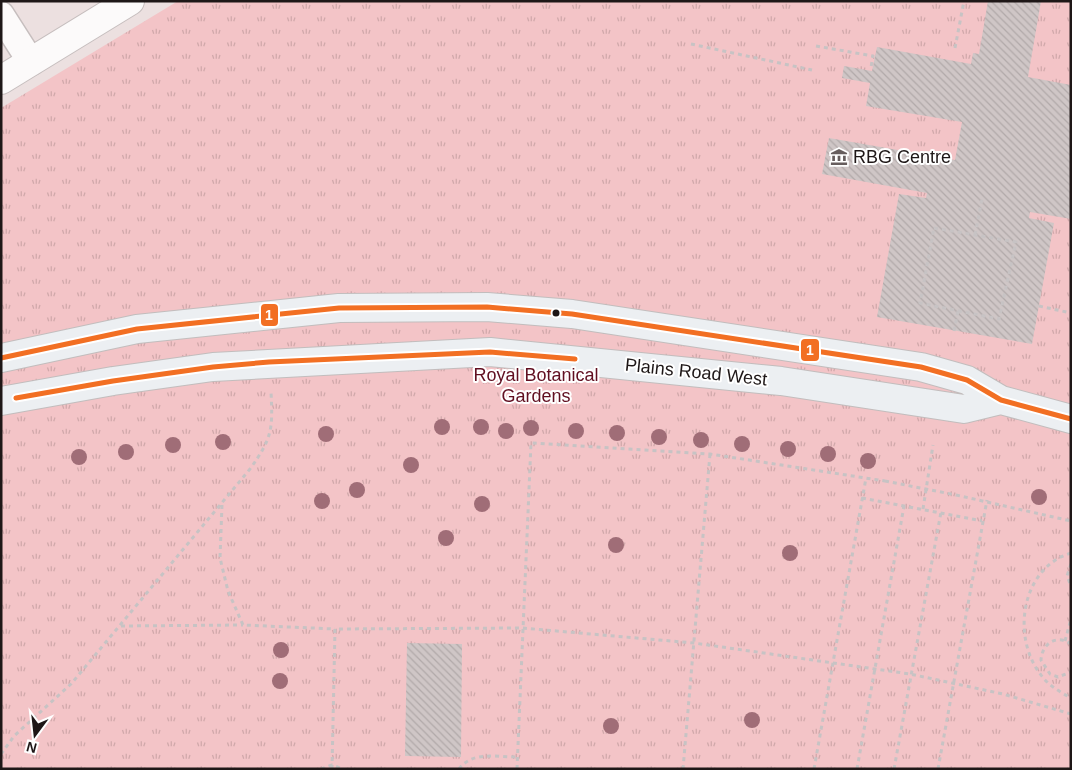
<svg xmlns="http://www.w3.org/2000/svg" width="1072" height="770" viewBox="0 0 1072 770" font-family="Helvetica,sans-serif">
<defs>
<pattern id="park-tufts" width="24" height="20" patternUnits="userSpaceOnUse" patternTransform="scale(1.25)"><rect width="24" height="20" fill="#f3c4c7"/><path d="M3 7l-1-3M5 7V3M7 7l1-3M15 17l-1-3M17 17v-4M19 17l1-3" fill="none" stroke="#d0a8aa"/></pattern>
<pattern id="building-back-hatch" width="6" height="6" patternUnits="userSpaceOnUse" patternTransform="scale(1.25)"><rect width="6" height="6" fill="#cfc6c6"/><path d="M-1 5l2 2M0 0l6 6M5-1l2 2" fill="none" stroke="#b1a9a9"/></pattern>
</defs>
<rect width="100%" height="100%" fill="#ece0e0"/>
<path fill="url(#park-tufts)" d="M178 1H1071V769H1V108Z"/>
<path fill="url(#building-back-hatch)" d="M988 1H1041L1028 77 1071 85V219L1030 212 1029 218 1054 223 1032 344 877 317 899 194 926 198 927 193 822 174 829 138 955 160 962 122 866 106 870 83 842 78 844 66 872 71 877 47 971 64 973 53 979 54Z
M407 643 462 644 461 757 405 756Z"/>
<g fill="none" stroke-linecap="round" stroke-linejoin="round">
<g stroke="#c6bebe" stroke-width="29">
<path id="street" d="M1 15 31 62"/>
</g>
<g stroke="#c6bebe" stroke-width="30">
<path id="secondary" d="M1 80 130 1"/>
</g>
<g stroke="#c2bdbd" stroke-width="30">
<path id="primary" d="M1 358 137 329 339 308 487 307 572 314 921 367 967 380 1001 400 1071 419
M1 401 113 381 213 367 490 352 781 381 964 409 1001 400"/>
</g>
<path stroke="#c7c3c4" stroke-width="3" stroke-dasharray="4 4" stroke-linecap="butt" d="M691 44 812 70
M816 46 873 56 871 67
M955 48 964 1
M934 228 1016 242 999 319 920 303Z
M975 235 982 199
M1039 306 1071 313
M954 331 958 311
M956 495 1071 521
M862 498 982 521
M222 505 220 558 228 591 243 625 335 629
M923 509 933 445
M1071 553C1021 568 1011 637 1041 675 1048 685 1060 692 1071 698
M1071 564 1067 576 1071 586
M121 626 243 625
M1065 641 1071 619
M1071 644C1057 634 1042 643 1041 660L1050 674 1058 677 1071 672
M1 754 14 736 71 684 250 469C272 438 273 430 271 392
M321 769 332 765 343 769
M332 769 335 629 522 628 694 643 910 674 1003 694 1071 714
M459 769C472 751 497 757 517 757
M517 769 531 443 710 454 885 481
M683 769 710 454
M814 769 866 478
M857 769 904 506
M894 769 941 512
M938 769 987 500"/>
<use href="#street" stroke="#fcfafa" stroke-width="26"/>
<use href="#secondary" stroke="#fcfafa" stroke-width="28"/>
<use href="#primary" stroke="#eceff2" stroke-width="28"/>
<path stroke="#c7c3c4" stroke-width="3" stroke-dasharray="4 4" stroke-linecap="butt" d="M885 481 956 495"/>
<g stroke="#fff" stroke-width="9">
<path id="bus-1" d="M1 358 137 329 339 308 487 307 572 314 921 367 967 380 1001 400 1071 419
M16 398 113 381 213 367 269 362 490 352 575 359"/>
</g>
<use href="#bus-1" stroke="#f26f23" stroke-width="5"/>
</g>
<g fill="#a06d77">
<circle cx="442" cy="427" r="8"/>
<circle cx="481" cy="427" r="8"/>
<circle cx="531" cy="428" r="8"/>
<circle cx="506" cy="431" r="8"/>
<circle cx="576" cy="431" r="8"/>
<circle cx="617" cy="433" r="8"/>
<circle cx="326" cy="434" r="8"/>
<circle cx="659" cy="437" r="8"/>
<circle cx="701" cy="440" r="8"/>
<circle cx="223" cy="442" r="8"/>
<circle cx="742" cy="444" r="8"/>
<circle cx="173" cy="445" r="8"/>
<circle cx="788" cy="449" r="8"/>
<circle cx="126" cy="452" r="8"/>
<circle cx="828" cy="454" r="8"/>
<circle cx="79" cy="457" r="8"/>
<circle cx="868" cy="461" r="8"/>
<circle cx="411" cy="465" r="8"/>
<circle cx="357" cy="490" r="8"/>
<circle cx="1039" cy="497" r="8"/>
<circle cx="322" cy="501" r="8"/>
<circle cx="482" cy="504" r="8"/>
<circle cx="446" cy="538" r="8"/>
<circle cx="616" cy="545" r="8"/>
<circle cx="790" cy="553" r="8"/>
<circle cx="281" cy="650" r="8"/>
<circle cx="280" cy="681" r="8"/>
<circle cx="752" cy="720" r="8"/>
<circle cx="611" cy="726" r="8"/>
</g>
<defs>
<g id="museum-bare" transform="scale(1.35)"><path d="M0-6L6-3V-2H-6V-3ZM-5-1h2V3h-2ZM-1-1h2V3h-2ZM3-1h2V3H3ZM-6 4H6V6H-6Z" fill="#665d5d" stroke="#fff" stroke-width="2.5" paint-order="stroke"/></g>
</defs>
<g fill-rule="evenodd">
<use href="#museum-bare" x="839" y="157"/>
</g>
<circle fill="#1e1717" stroke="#fff" stroke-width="2" cx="556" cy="313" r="4.5"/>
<g text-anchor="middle" stroke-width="4" stroke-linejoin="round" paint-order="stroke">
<g font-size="18" fill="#1e1717" stroke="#fff" text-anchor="start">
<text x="853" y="163">RBG Centre</text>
</g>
<g font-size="18" fill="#1e1717" stroke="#fff">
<text transform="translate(696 372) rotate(6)" y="6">Plains Road West</text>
</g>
<g font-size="18" fill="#610f21" stroke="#fff">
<text x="536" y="381">Royal Botanical<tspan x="536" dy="21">Gardens</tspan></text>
</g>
</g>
<g stroke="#fff" stroke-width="2">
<rect x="260" y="303" width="19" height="24" rx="5" fill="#f26f23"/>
<rect x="800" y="338" width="20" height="24" rx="5" fill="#f26f23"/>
</g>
<g font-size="14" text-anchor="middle" font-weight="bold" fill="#fff">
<text x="269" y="320">1</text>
<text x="810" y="355">1</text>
</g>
<rect width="1072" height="770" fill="none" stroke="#1e1717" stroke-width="5"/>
<g transform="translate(35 735) rotate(195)" stroke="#ffffff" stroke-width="4" paint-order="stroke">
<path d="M0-4L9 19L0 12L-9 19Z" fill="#1e1717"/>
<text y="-8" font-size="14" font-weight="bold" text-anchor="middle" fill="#1e1717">N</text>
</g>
</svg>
